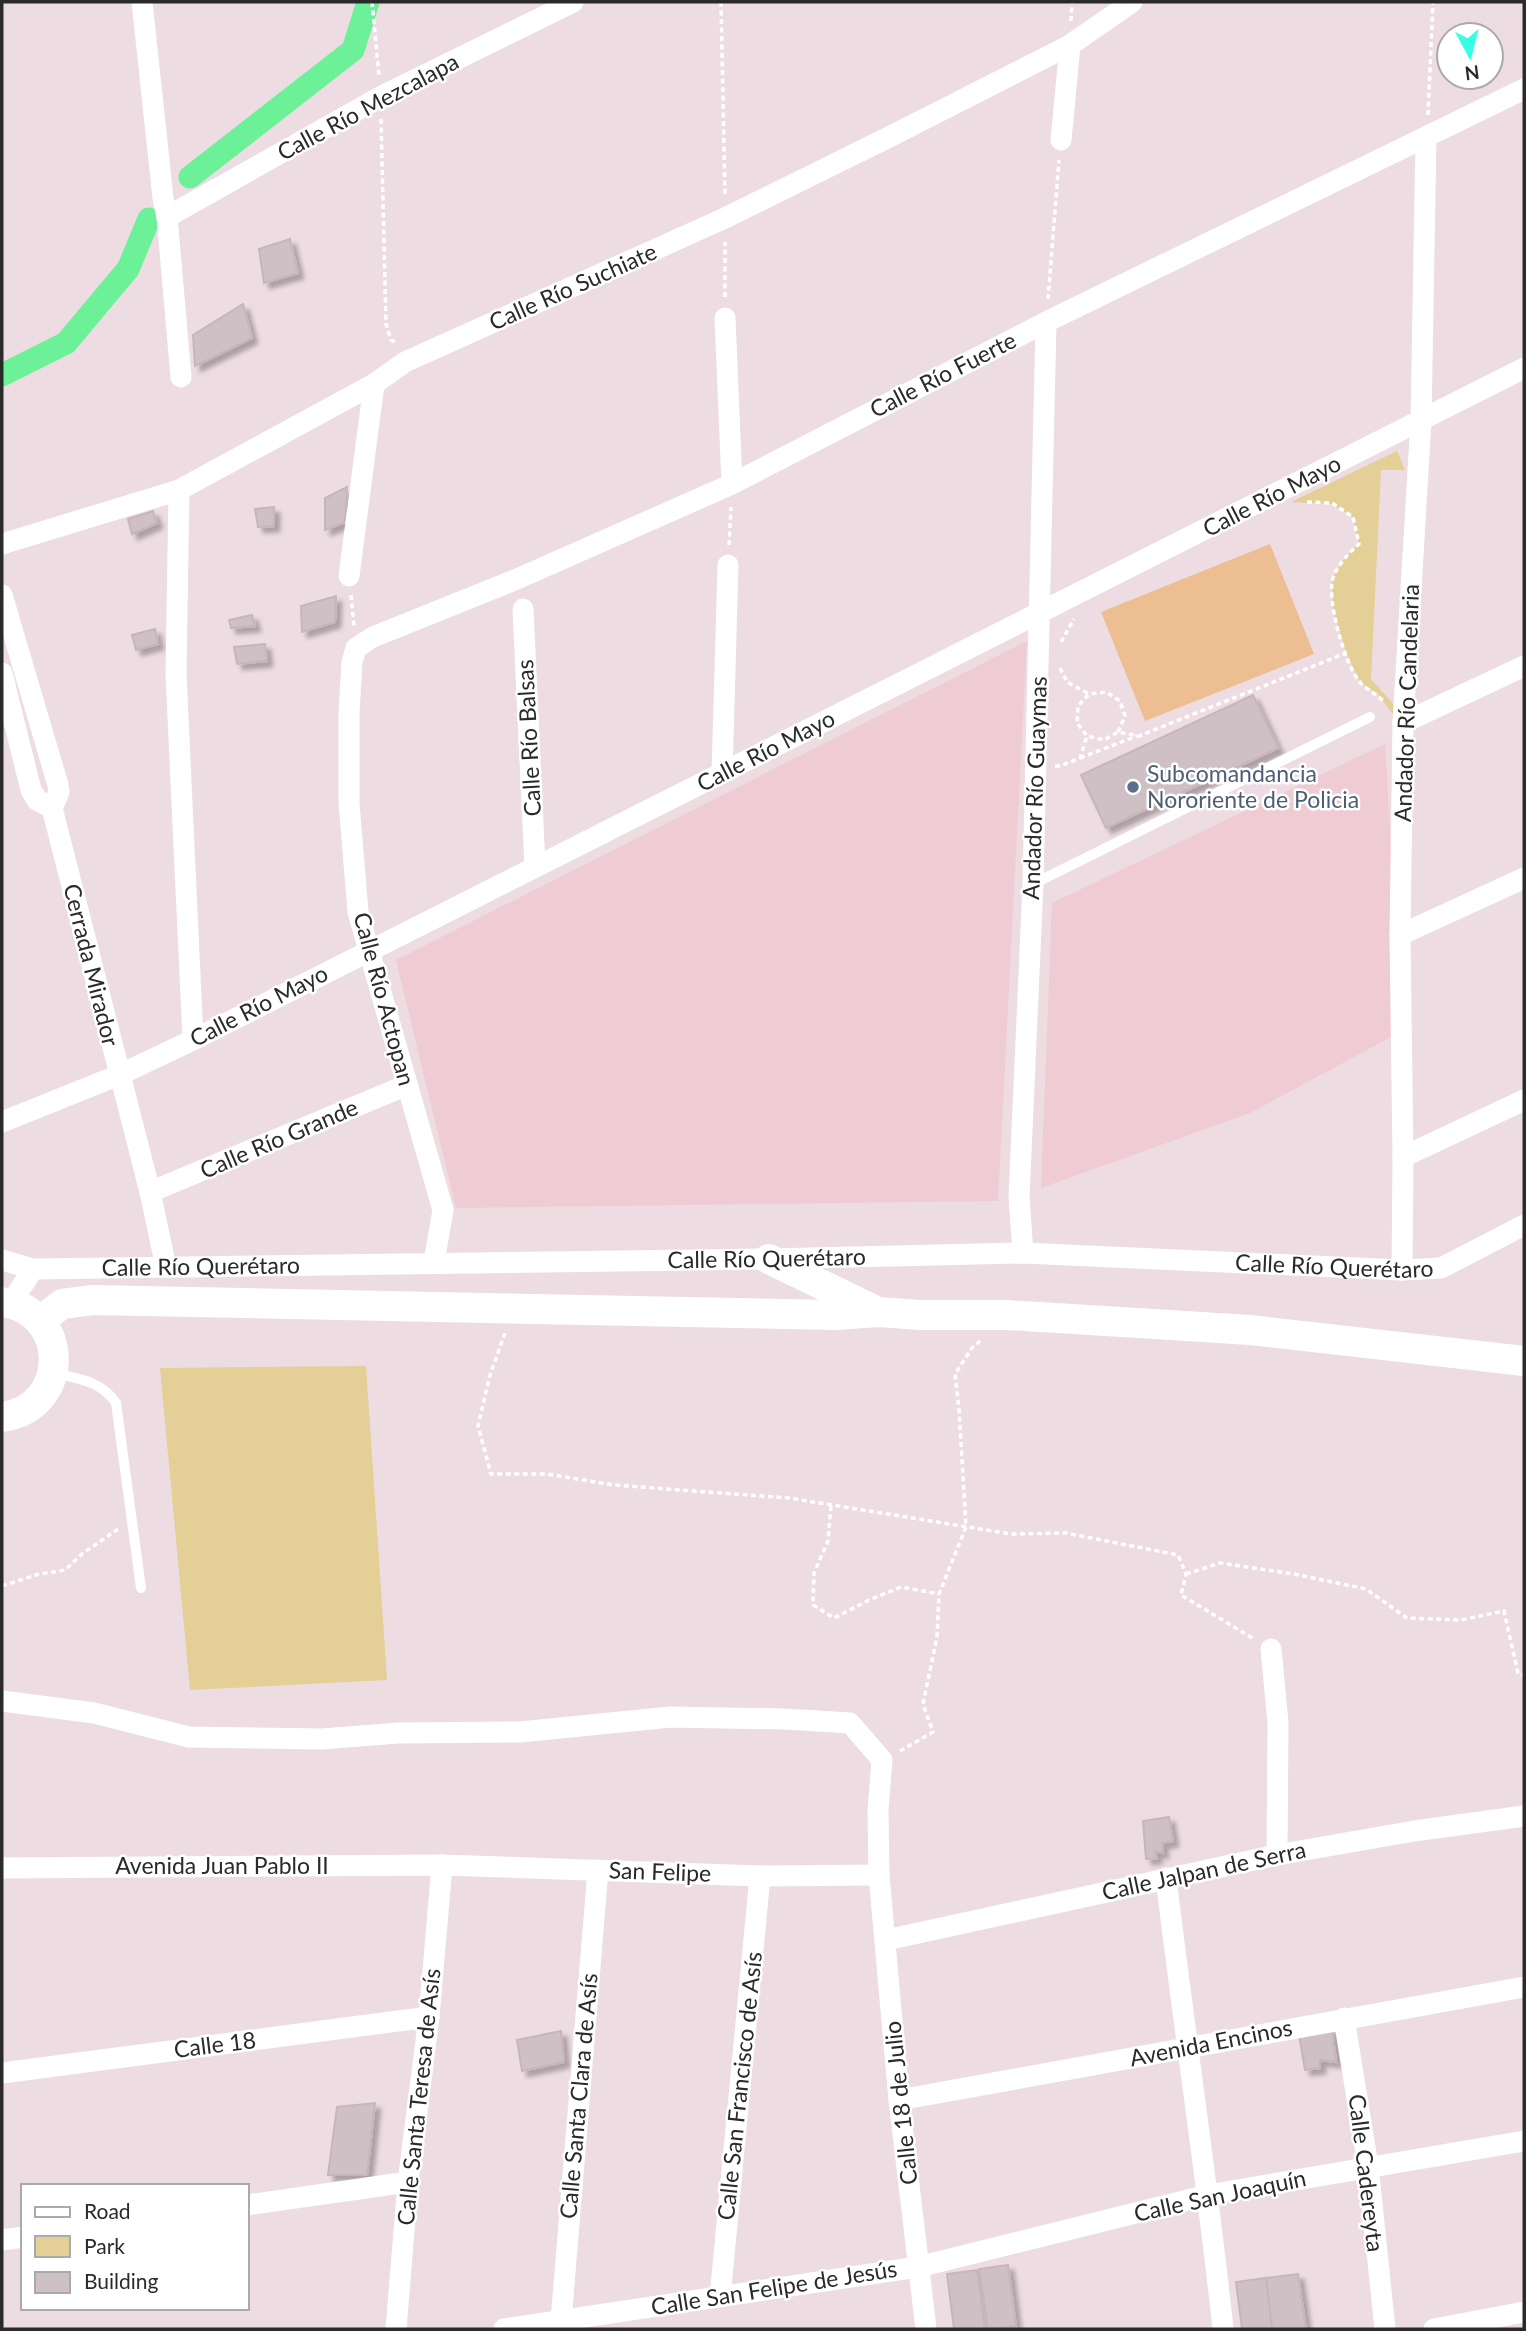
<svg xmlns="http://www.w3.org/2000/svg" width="1526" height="2331" viewBox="0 0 1526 2331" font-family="Lato,sans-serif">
<defs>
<filter id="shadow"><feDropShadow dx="5.5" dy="5.5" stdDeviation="2" flood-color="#0004"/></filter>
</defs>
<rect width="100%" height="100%" fill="#eddce2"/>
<path fill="#efcbd4" d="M1027 641 998 1201 456 1208 396 960Z
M1385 744 1396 935 1391 1037 1250 1113 1041 1188 1052 903Z"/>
<path fill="#e4cf97" d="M1397 451 1405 470H1381L1371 679 1397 708 1398 721 1377 693 1360 682 1346 653 1333 610 1332 579 1345 557 1359 544 1353 517 1332 504 1291 502Z
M366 1366 387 1680 190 1690 160 1368Z"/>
<path fill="#ecbe92" d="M1270 544 1314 654 1145 721 1101 612Z"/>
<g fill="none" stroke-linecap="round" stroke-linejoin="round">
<path stroke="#6cf198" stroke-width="23" d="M190 177 353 50 368 2
M2 375 66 343 128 269 149 219"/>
</g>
<path fill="#cec0c5" stroke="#c8b5bb" stroke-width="2" filter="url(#shadow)" d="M290 239 298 273 264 283 259 249Z
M243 304 252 338 195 366 193 335Z
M347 487 345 522 325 530V498Z
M274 507V526L258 527 255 509Z
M153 511 157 523 132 534 128 519Z
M336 596 335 622 302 632 301 606Z
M252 615 255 626 231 628 229 620Z
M155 629 158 644 136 650 132 635Z
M265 644 267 661 237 664 234 647Z
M1253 695 1278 748 1106 828 1081 775Z
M1169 1817 1173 1841 1162 1843 1163 1853 1155 1851 1157 1858 1146 1859 1143 1821Z
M1332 2028 1336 2062 1320 2060V2068L1305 2070 1299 2035Z
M561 2031 564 2062 522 2071 517 2040Z
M375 2103 367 2175H328L337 2107Z
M1008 2265 1016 2326 988 2329 979 2269Z
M977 2270 985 2329H954L947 2274Z
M1298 2274 1306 2329H1272L1266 2278Z
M1266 2278 1272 2329H1242L1236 2282Z"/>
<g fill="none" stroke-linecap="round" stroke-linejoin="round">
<path stroke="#fff" stroke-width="3.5" stroke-dasharray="5 3.5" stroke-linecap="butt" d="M372 2 379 76
M721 2 725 196
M1071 21 1072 2
M1428 115 1433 2
M381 119 386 324 391 340 398 343
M725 297V242
M1048 299 1059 160
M1307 502 1332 503 1353 517 1359 544C1349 553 1338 564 1333 578 1326 599 1345 664 1359 681 1365 689 1377 694 1384 702
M729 545 731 507
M351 595 354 626
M1061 642 1074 619
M1060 668 1067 682 1089 694
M1118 732 1125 716 1120 701 1106 692 1089 694 1078 706 1077 723 1087 736 1104 740 1118 732 1139 736 1346 653
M1080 758 1137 736
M1055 766H1060L1080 758 1087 736
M505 1333 490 1375 478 1426 491 1474H547L614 1485 789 1498 1011 1534 1066 1533 1178 1555 1186 1574 1181 1595 1254 1639
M831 1506 828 1541 814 1573 813 1605 834 1618 869 1600 901 1587 939 1594
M1186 1574 1220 1563 1294 1574 1366 1589 1407 1618 1461 1620 1504 1611 1518 1673 1524 1676
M2 1586 39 1574 65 1570 82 1554 118 1529
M900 1751 933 1732 923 1704 937 1637 939 1594 966 1527 959 1409 955 1374 972 1348 980 1341"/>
<path stroke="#fff" stroke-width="10" d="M1033 884 1370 717
M53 1373C79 1379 100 1380 116 1403L141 1588"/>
<g stroke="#fff" stroke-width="21">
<path d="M142 2 163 198 167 217 181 377"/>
<path d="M1061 140 1070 45"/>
<path d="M167 217 380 97 573 2"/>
<path d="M725 318 732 484"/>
<path d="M179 490 176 674 193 1040"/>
<path d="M2 544 179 490 374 384 405 362 725 218 891 136 1070 45 1132 2"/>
<path d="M349 576 374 384"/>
<path d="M2 595 58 785 59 792 52 808"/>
<path d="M523 609 535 867"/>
<path d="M2 673 31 790 37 800 52 808 150 1192 166 1267"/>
<path d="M1403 723 1524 666"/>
<path d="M722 773 728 565"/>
<path d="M1400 935 1524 878"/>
<path d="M2 1122 119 1075 193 1040 1524 368"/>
<path d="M1403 1157 1524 1100"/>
<path d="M150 1192 407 1085"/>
<path d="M1023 1253 1019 1197 1033 884 1046 322"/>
<path id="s1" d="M2 1260 33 1269 769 1259 1023 1253 1402 1270 1441 1268 1524 1225"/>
<path d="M434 1262 443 1210 358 912 349 803V713L352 662 356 648 373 637 517 579 732 484 1046 322 1524 89"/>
<path d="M1402 1270 1403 1157 1400 935 1403 723 1421 421 1426 137"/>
<path d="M11 1303 33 1269"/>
<path d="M1271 1649 1278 1723 1277 1855"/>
<path d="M2 1701 94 1713 189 1737 322 1739 398 1733 520 1732 671 1717 784 1719 850 1723 882 1760 878 1810 879 1875 899 2100 926 2329"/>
<path d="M2 1868 442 1865 760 1876 879 1875"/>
<path d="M1166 1878C1184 2029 1207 2178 1223 2329"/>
<path d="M886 1940 1277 1855 1414 1831 1524 1816"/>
<path d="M1344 2018 1368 2166 1385 2329"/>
<path d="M2 2073 429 2017"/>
<path d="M899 2100C1107 2063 1315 2023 1524 1987"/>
<path d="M247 2205 408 2182"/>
<path d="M2 2240 23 2237"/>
<path d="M720 2297 760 1876"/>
<path d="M561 2321 598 1870"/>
<path d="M396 2329 408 2182 429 2017 442 1865"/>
<path d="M504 2329 918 2267 1208 2195 1524 2141"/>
<path d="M1434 2329 1524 2312"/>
</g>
<path stroke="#fff" stroke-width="30" d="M769 1259 876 1311
M2 1302C71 1311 71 1408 2 1417
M40 1321 62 1304 93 1300 835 1315 879 1312 920 1315H1007L1250 1330 1524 1361"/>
</g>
<circle fill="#5c6f8a" stroke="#fff" stroke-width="2.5" cx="1133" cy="787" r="7"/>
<g text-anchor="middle" stroke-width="5" stroke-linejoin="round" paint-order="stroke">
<g font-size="23" fill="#2a2a2a" stroke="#fff">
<text transform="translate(368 107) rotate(-28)" y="8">Calle Río Mezcalapa</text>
<text transform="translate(573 287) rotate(-24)" y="8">Calle Río Suchiate</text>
<text transform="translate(943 375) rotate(-27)" y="8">Calle Río Fuerte</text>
<text transform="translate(1272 496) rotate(-27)" y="8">Calle Río Mayo</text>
<text transform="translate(1407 703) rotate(-88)" y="8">Andador Río Candelaria</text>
<text transform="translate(529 738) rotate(-93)" y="8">Calle Río Balsas</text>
<text transform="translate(766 751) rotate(-27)" y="8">Calle Río Mayo</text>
<text transform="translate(1035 788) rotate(-88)" y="8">Andador Río Guaymas</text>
<text transform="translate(91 965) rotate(76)" y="8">Cerrada Mirador</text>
<text transform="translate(384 999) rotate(75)" y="8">Calle Río Actopan</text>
<text transform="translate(259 1006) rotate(-27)" y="8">Calle Río Mayo</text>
<text transform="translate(279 1139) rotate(-23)" y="8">Calle Río Grande</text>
<text dy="8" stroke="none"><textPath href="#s1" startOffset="766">Calle Río Querétaro</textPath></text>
<text dy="8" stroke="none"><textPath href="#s1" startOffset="1334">Calle Río Querétaro</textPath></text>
<text dy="8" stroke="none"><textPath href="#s1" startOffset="200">Calle Río Querétaro</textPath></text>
<text x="222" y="1874">Avenida Juan Pablo II</text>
<text transform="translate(1204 1871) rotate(-12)" y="8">Calle Jalpan de Serra</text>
<text transform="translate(660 1872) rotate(2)" y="8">San Felipe</text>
<text transform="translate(1211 2043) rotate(-11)" y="8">Avenida Encinos</text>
<text transform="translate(215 2045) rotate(-7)" y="8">Calle 18</text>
<text transform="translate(740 2086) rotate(-84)" y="8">Calle San Francisco de Asís</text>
<text transform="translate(579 2096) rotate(-85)" y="8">Calle Santa Clara de Asís</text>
<text transform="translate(419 2097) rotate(-84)" y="8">Calle Santa Teresa de Asís</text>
<text transform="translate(901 2103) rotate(-96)" y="8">Calle 18 de Julio</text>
<text transform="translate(1366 2173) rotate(83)" y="8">Calle Cadereyta</text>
<text transform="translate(1220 2196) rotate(-12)" y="8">Calle San Joaquín</text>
<text transform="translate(774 2288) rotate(-9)" y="8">Calle San Felipe de Jesús</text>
</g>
<g font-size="23" fill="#4e5e75" stroke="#fff" text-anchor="start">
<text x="1147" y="782">Subcomandancia<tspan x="1147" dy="26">Nororiente de Policia</tspan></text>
</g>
</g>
<rect width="1526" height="2331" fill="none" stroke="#2a2a2a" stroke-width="7"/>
<rect x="21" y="2184" width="228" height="126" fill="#ffffff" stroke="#aaaaaa" stroke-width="2"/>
<rect x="35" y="2207" width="35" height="10" fill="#ffffff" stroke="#aaaaaa" stroke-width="2"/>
<text x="84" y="2219" font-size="21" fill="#2a2a2a">Road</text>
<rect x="35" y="2236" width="35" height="21" fill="#e4cf97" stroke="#aaaaaa" stroke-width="2"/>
<text x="84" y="2254" font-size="21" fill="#2a2a2a">Park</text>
<rect x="35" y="2272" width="35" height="21" fill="#cec0c5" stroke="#aaaaaa" stroke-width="2"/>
<text x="84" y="2289" font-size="21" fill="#2a2a2a">Building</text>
<g transform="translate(1470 56) rotate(173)"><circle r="33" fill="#ffffff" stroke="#aaaaaa" stroke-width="2"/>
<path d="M0-5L12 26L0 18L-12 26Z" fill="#37fee5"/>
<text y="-10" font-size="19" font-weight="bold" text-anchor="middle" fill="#2a2a2a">N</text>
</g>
</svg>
